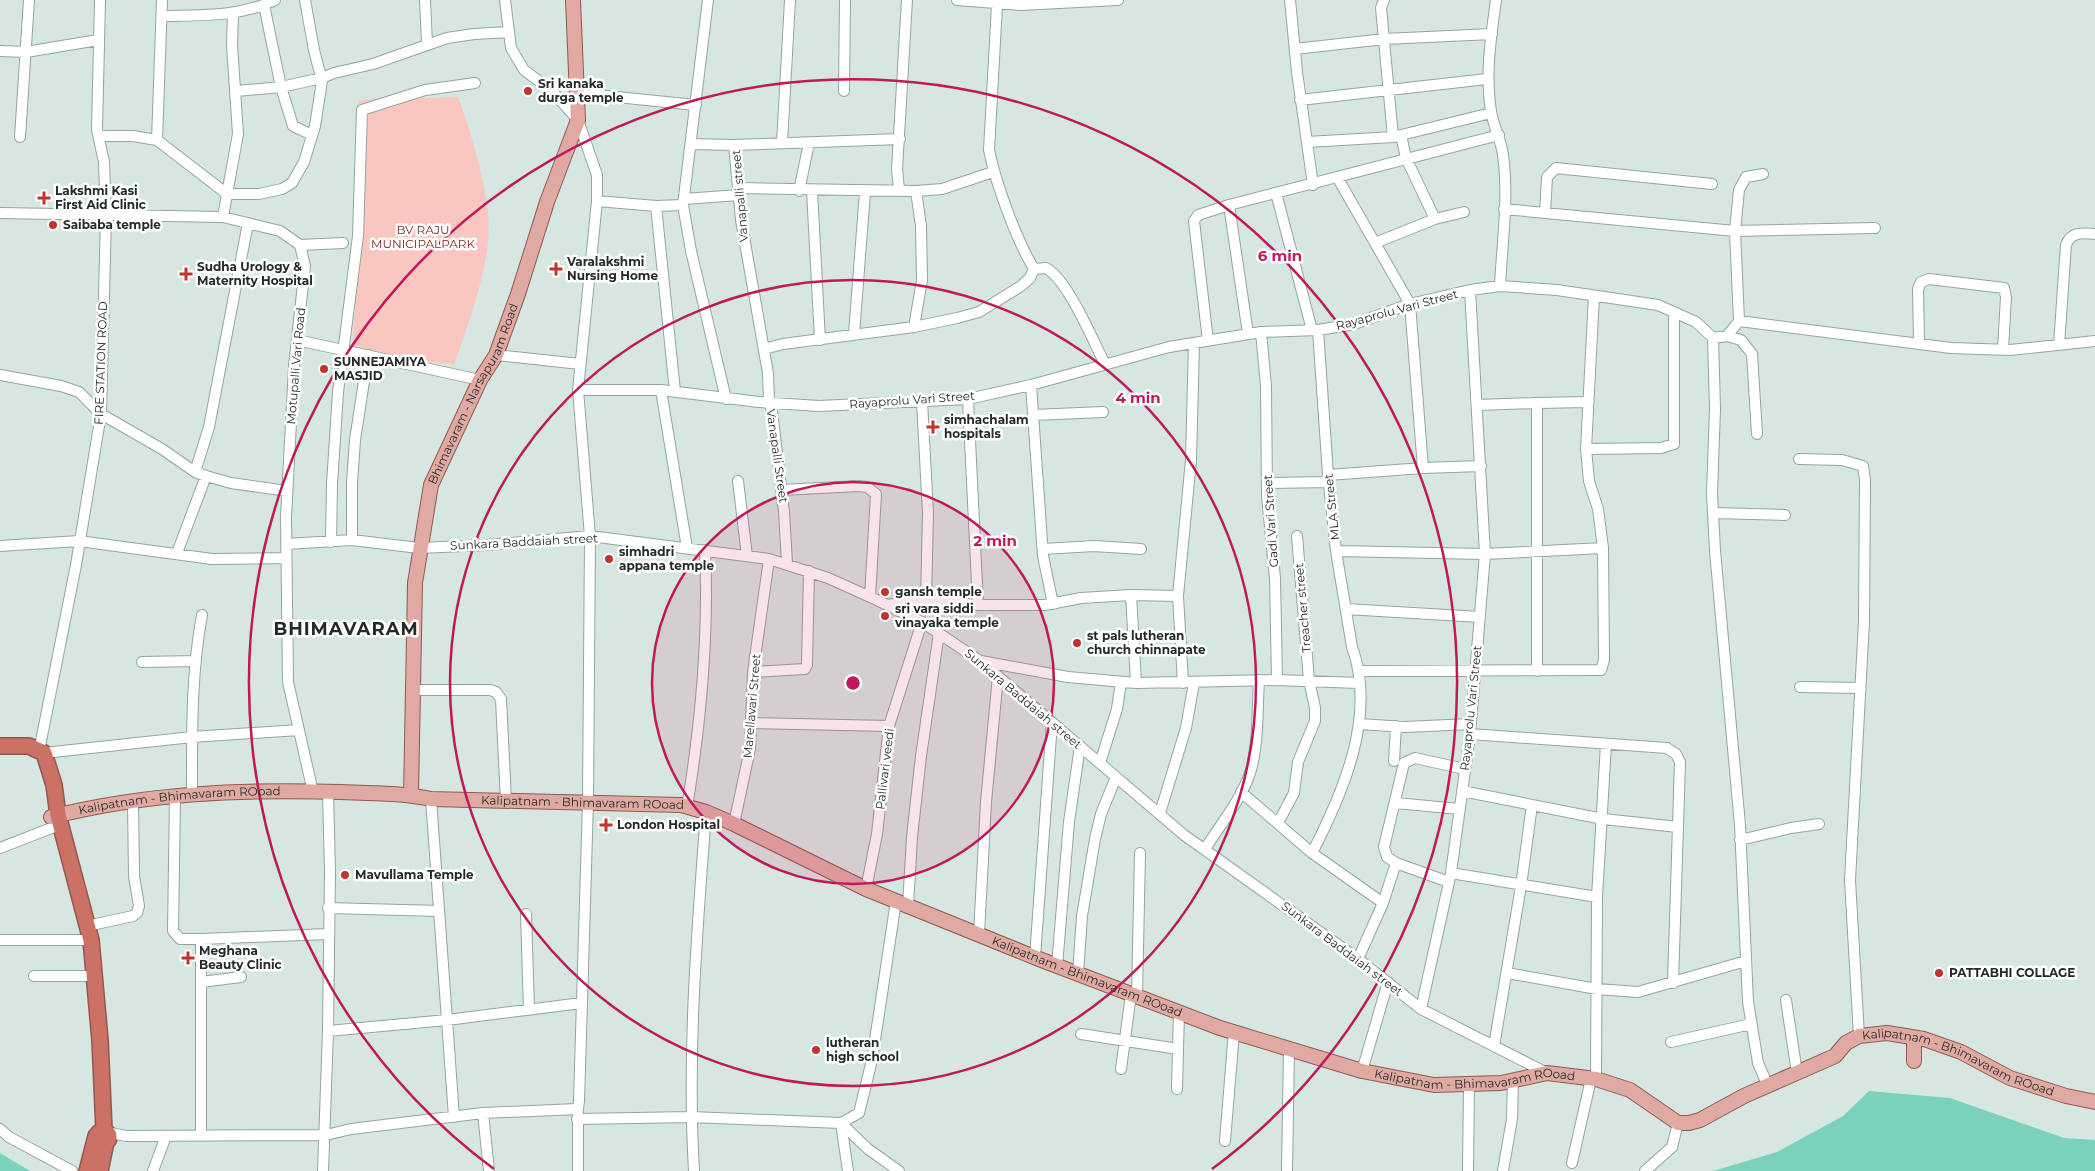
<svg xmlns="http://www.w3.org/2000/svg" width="2095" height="1171" viewBox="0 0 2095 1171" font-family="Montserrat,sans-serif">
<rect width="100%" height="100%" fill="#d6e7e2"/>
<path fill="#f9c7bf" d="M458 97C472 136 493 201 488 243 483 285 468 325 454 365L352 350 355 310 359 100Z"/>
<path fill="#7ad2bc" d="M1869 1091 1950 1098 2064 1138 2095 1140V1171H1713L1777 1152 1843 1116Z
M0 1153 30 1171H0Z"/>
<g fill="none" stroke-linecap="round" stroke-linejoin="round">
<g stroke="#95a49f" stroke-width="12">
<path id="minor" d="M425 0 427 44
M957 0 1020 5 1118 0
M1290 0 1297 72 1313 185
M1384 0 1381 8 1393 137
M1496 0C1491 37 1485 74 1491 111 1493 126 1501 139 1503 155 1509 198 1502 243 1500 286
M264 5 281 87 293 126 312 135
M997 5 989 150C996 184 1016 239 1034 269
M162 16C201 15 240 17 275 0
M1295 49 1384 39 1492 34
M0 51 26 52 98 40
M236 91 281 87 322 78 334 73 373 64 447 38 474 34 509 32
M844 91 845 0
M577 93 696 105
M1300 100 1487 79
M1401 135 1406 158 1435 219
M99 136H133L157 140 227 194 238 134 232 45 233 13
M20 137 29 0
M157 140 162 0
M1307 142 1393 137 1491 113
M782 143 790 0
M691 144 734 145
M1337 177 1410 304 1423 468
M738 188 916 191 942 189 993 172
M899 190 897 169 907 0
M799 191 809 143
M812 191 820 340
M1276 193 1312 330
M684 199 739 195
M597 201 656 206 683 205 691 251 726 399
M683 205 708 0
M656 206 675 391
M1504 209 1735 231 1875 228
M0 213 223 217 280 231 300 245 305 266 294 366 286 517 288 682 313 792
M1545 213 1547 177 1556 168 1712 184
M223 217 227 194H259L282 189 292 183 304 162 315 126 322 81 314 50 305 0
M1375 243 1435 219 1464 212
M300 245 343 243
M1034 269 1046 268C1068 280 1093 341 1105 364
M1470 290 1500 286 1557 290 1658 305 1696 322 1713 338 1715 409 1712 493 1715 551 1740 825 1748 1002 1758 1063 1768 1086
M1739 321 1735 231 1739 190 1746 177 1763 174
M914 327 922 280 921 226 916 191
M1261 332 1266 386 1267 496 1275 578 1277 680
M854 334 865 192
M1248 334 1229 205 1499 135
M1727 336 1741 340 1752 354 1757 434
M1713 338 1727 336 1739 321 1951 348 2010 350 2095 341
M297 340 480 380
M1208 341 1194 221 1198 215 1229 205
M1919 342 1918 289 1921 282 1929 279 2004 288 2006 297 2003 349
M2059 345 2066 245C2071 231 2083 233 2095 234
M764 349 783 344 914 327 957 318 979 312 1021 286 1030 278 1034 269
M496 355 580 364
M0 375 61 386 79 392 101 414 162 449 195 472 206 476 231 483 287 491
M1031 385 1043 556 1053 604
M578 390H661L759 402 819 406 968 399 1031 385 1169 347 1261 332 1318 330 1354 324 1410 304 1470 290 1485 554 1470 734 1451 873 1421 1009
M661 390 687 548
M968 399 978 605
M922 401 928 513 926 600
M1477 405 1537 403
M1033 415 1103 412
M1586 449 1661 448 1674 444V312
M1799 459 1842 460 1863 466 1865 480 1864 621 1850 880 1859 1036
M195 472 209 427 248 223
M1328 475 1423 468 1481 466
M738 481 747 556
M1267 483 1329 482
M781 490 859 486 867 487 876 494 870 597
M1714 513 1785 515
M352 540V483L355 440 368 355
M331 542 332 484 338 392 358 236 362 110 425 90 475 83
M286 544 352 540 419 548 487 545 590 536 769 559 828 578 877 600 922 622 980 661 1184 835 1358 959 1421 1009 1547 1073
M0 546 79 541 212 559 286 558
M1043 549 1094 546 1141 549
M1336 551 1485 554 1603 548
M177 553 206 476
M787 563 784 512 772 411 769 402 768 373 741 220 734 145 900 139
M1131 595 1136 683
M887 605 926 600 978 605H1045L1081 598 1131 595 1178 596
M1346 609 1480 617
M981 661 1068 677 1136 683 1277 680 1359 683
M142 662 196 661
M1358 671 1601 670 1604 660 1603 548 1598 509 1589 481 1586 449 1594 296
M1537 671V403L1587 402
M753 672 805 669 807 665 809 571
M1183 683 1178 596 1191 460 1194 343
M1800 687 1860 688
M414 690H490L496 692 501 699 506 801
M750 723 889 726
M1360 724 1405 727 1471 724
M1470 734 1667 748 1676 754 1680 762 1673 983
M39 751 76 565 101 414 106 216 104 162 97 130 100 0
M44 753 192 737 299 730
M1394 761 1396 726
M1100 763 1117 709 1121 682
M1462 791 1603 819 1678 827
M1241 792 1312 853 1383 903
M192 794C192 734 191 674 202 615
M175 796 173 931 180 939H201V1136
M431 799 454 1117
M1396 803 1459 809
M687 807C701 722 709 637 705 550
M1160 813 1186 728 1194 683
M1278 823 1294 793 1298 762 1315 721V708L1309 680 1297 536
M734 824 750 749 753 672 769 559
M1740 840 1791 828 1819 824
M0 848 54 827
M1205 849C1220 825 1241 800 1250 773 1259 744 1257 710 1259 680
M1312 853C1343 793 1377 715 1352 647L1336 551 1328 475 1318 330
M1396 863 1449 882
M1451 873 1597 897
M866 889 877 834 889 726 922 622
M896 901 872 1060 859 1113 841 1123 868 1149 899 1171
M908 906 912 837 921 756 939 633
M328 908 439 911
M526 914 529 1010
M87 926 133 916 137 913 139 906 134 876 133 802
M979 934 986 802 998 676
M201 939 328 934
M0 940H84
M1035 957 1052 722
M1358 959 1383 903 1396 863 1387 857 1384 847 1404 763 1415 758 1465 769
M1057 966 1069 822 1080 746
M1507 973 1597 989 1638 992 1746 961
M1078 974 1082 916 1095 839 1101 814 1116 777
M34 976H89
M201 982 241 977
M1137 996 1140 853
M1786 1000 1797 1073
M328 1031 447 1020 582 1003
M1081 1034 1178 1049
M1671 1042 1751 1024
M1494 1046 1521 886 1532 805
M1121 1069 1131 994
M1362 1071 1388 982
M1596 1079 1597 897 1606 744
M1177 1089 1179 1012
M577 1119 691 1117 841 1123 848 1171
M0 1129 9 1137 72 1171
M107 1132 126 1136 326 1135 351 1129 483 1113
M1225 1141 1234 1032
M1572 1163 1591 1079
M153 1171 166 1136
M323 1171 328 1031 330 872 328 792
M489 1171 483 1113 578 1109 579 1101 588 802 590 536 578 390 597 201V175L578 120 551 90 524 70 511 48 505 0
M578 1171V1113
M694 1171C687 1051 697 932 706 812
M1287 1171 1289 1049
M1468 1171 1469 1085
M1503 1171 1512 1119 1513 1080
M1645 1171 1672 1147 1678 1123"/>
</g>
<g stroke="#915850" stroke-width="16">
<g id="major">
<path id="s1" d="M411 795 415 583 431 485 480 380 496 355 518 294 547 202 578 120 573 0"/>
<path id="s2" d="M51 817C146 793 244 789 341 792 371 793 402 793 431 799L681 805 706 812 734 824 866 889 1039 959 1220 1028 1362 1071 1434 1085 1501 1083 1547 1073 1596 1079 1630 1090 1678 1123H1689L1700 1120 1744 1096 1835 1056 1846 1043 1859 1036 1887 1033 1924 1039 1961 1052 2010 1078 2066 1096 2095 1102"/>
<path d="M1914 1061V1038"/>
</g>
</g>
<g stroke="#915850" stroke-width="18">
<path id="highway" d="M0 746H29L44 753 54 785 58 815 91 940 100 1040 104 1130
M97 1137a6 6 0 1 1 12 0a6 6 0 1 1-12 0Z
M87 1171 96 1136
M100 1171 106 1142"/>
</g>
<use href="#minor" stroke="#fff" stroke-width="10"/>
<use href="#major" stroke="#e0aaa3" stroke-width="14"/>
<use href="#highway" stroke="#cc7166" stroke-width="15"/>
</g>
<circle cx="853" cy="683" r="201" fill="#c2185b" fill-opacity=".12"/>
<g fill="none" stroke="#c2185b" stroke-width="2.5">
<circle cx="853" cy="683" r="201"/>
<circle cx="853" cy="683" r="403"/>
<path d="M494 1169A604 604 0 1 1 1212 1169"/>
</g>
<g fill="#c1332b" stroke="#fff" stroke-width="2">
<circle cx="528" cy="91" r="5"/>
<path d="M41.5 190.5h5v5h5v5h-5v5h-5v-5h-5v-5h5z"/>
<circle cx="53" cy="225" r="5"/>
<path d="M553.5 261.5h5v5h5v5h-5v5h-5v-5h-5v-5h5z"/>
<path d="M183.5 266.5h5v5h5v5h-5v5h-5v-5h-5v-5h5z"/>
<circle cx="324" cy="369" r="5"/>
<path d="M930.5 419.5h5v5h5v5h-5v5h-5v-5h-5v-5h5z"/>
<circle cx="609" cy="559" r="5"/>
<circle cx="885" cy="592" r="5"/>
<circle cx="885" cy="616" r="5"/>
<circle cx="1077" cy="643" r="5"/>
<path d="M603.5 817.5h5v5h5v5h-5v5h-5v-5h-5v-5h5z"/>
<circle cx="345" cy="875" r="5"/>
<path d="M185.5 950.5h5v5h5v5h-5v5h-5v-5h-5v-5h5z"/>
<circle cx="1939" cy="973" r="5"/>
<circle cx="816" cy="1050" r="5"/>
</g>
<g text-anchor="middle" stroke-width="5" stroke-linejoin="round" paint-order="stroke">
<g font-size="12" font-weight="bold" fill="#242a28" stroke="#fff" text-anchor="start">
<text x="538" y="88">Sri kanaka<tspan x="538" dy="14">durga temple</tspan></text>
<text x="55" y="195">Lakshmi Kasi<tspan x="55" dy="14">First Aid Clinic</tspan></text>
<text x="63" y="229">Saibaba temple</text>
<text x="567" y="266">Varalakshmi<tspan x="567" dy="14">Nursing Home</tspan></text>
<text x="197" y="271">Sudha Urology &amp;<tspan x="197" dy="14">Maternity Hospital</tspan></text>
<text x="334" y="366">SUNNEJAMIYA<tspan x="334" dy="14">MASJID</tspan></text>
<text x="944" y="424">simhachalam<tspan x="944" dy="14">hospitals</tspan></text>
<text x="619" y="556">simhadri<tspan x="619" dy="14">appana temple</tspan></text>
<text x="895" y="596">gansh temple</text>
<text x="895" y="613">sri vara siddi<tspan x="895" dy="14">vinayaka temple</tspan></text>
<text x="1087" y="640">st pals lutheran<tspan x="1087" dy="14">church chinnapate</tspan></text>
<text x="617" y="829">London Hospital</text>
<text x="355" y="879">Mavullama Temple</text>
<text x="199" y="955">Meghana<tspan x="199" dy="14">Beauty Clinic</tspan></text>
<text x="1949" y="977">PATTABHI COLLAGE</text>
<text x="826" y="1047">lutheran<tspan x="826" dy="14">high school</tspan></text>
</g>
<g font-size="12" fill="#242a28" stroke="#fff">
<text transform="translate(740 196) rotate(-95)" y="4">Vanapalli street</text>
<text transform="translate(1397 310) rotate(-15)" y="4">Rayaprolu Vari Street</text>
<text transform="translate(101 363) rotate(-88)" y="4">FIRE STATION ROAD</text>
<text transform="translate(296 366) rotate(-85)" y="4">Motupalli Vari Road</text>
<text dy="4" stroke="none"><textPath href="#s1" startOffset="412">Bhimavaram - Narsapuram Road</textPath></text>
<text transform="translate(912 400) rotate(-4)" y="4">Rayaprolu Vari Street</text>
<text transform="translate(777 456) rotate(82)" y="4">Vanapalli Street</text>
<text transform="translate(1332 507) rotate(-96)" y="4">MLA Street</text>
<text transform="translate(1271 521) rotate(-94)" y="4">Gadi Vari Street</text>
<text transform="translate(524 542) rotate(-3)" y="4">Sunkara Baddaiah street</text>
<text transform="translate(1303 608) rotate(-95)" y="4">Treacher street</text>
<text transform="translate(1023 699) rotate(40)" y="4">Sunkara Baddaiah street</text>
<text transform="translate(752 706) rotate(-85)" y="4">Marellavari Street</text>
<text transform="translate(1471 708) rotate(-84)" y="4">Rayaprolu Vari Street</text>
<text transform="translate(885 769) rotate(-83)" y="4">Pallivari veedi</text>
<text dy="4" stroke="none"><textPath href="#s2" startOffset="130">Kalipatnam - Bhimavaram ROoad</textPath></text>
<text dy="4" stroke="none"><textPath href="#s2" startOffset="534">Kalipatnam - Bhimavaram ROoad</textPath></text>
<text transform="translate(1342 949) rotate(37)" y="4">Sunkara Baddaiah street</text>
<text dy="4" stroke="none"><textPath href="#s2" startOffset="1074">Kalipatnam - Bhimavaram ROoad</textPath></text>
<text dy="4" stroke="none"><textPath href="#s2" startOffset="2004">Kalipatnam - Bhimavaram ROoad</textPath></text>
<text dy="4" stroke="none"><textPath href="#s2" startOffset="1479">Kalipatnam - Bhimavaram ROoad</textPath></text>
</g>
<g font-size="12" fill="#7e2822" stroke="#fff">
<text x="423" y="234">BV RAJU<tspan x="423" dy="14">MUNICIPALPARK</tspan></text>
</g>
<g font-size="18" font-weight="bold" letter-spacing="1" fill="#242a28" stroke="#fff">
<text x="346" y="635">BHIMAVARAM</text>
</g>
</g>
<circle cx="853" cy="683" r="8" fill="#c2185b" stroke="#fff" stroke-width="2.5"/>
<g font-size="15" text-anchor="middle" font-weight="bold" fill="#c2185b" stroke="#fff" stroke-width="5" stroke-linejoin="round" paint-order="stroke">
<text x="1280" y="261">6 min</text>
<text x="1138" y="403">4 min</text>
<text x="995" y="546">2 min</text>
</g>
</svg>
